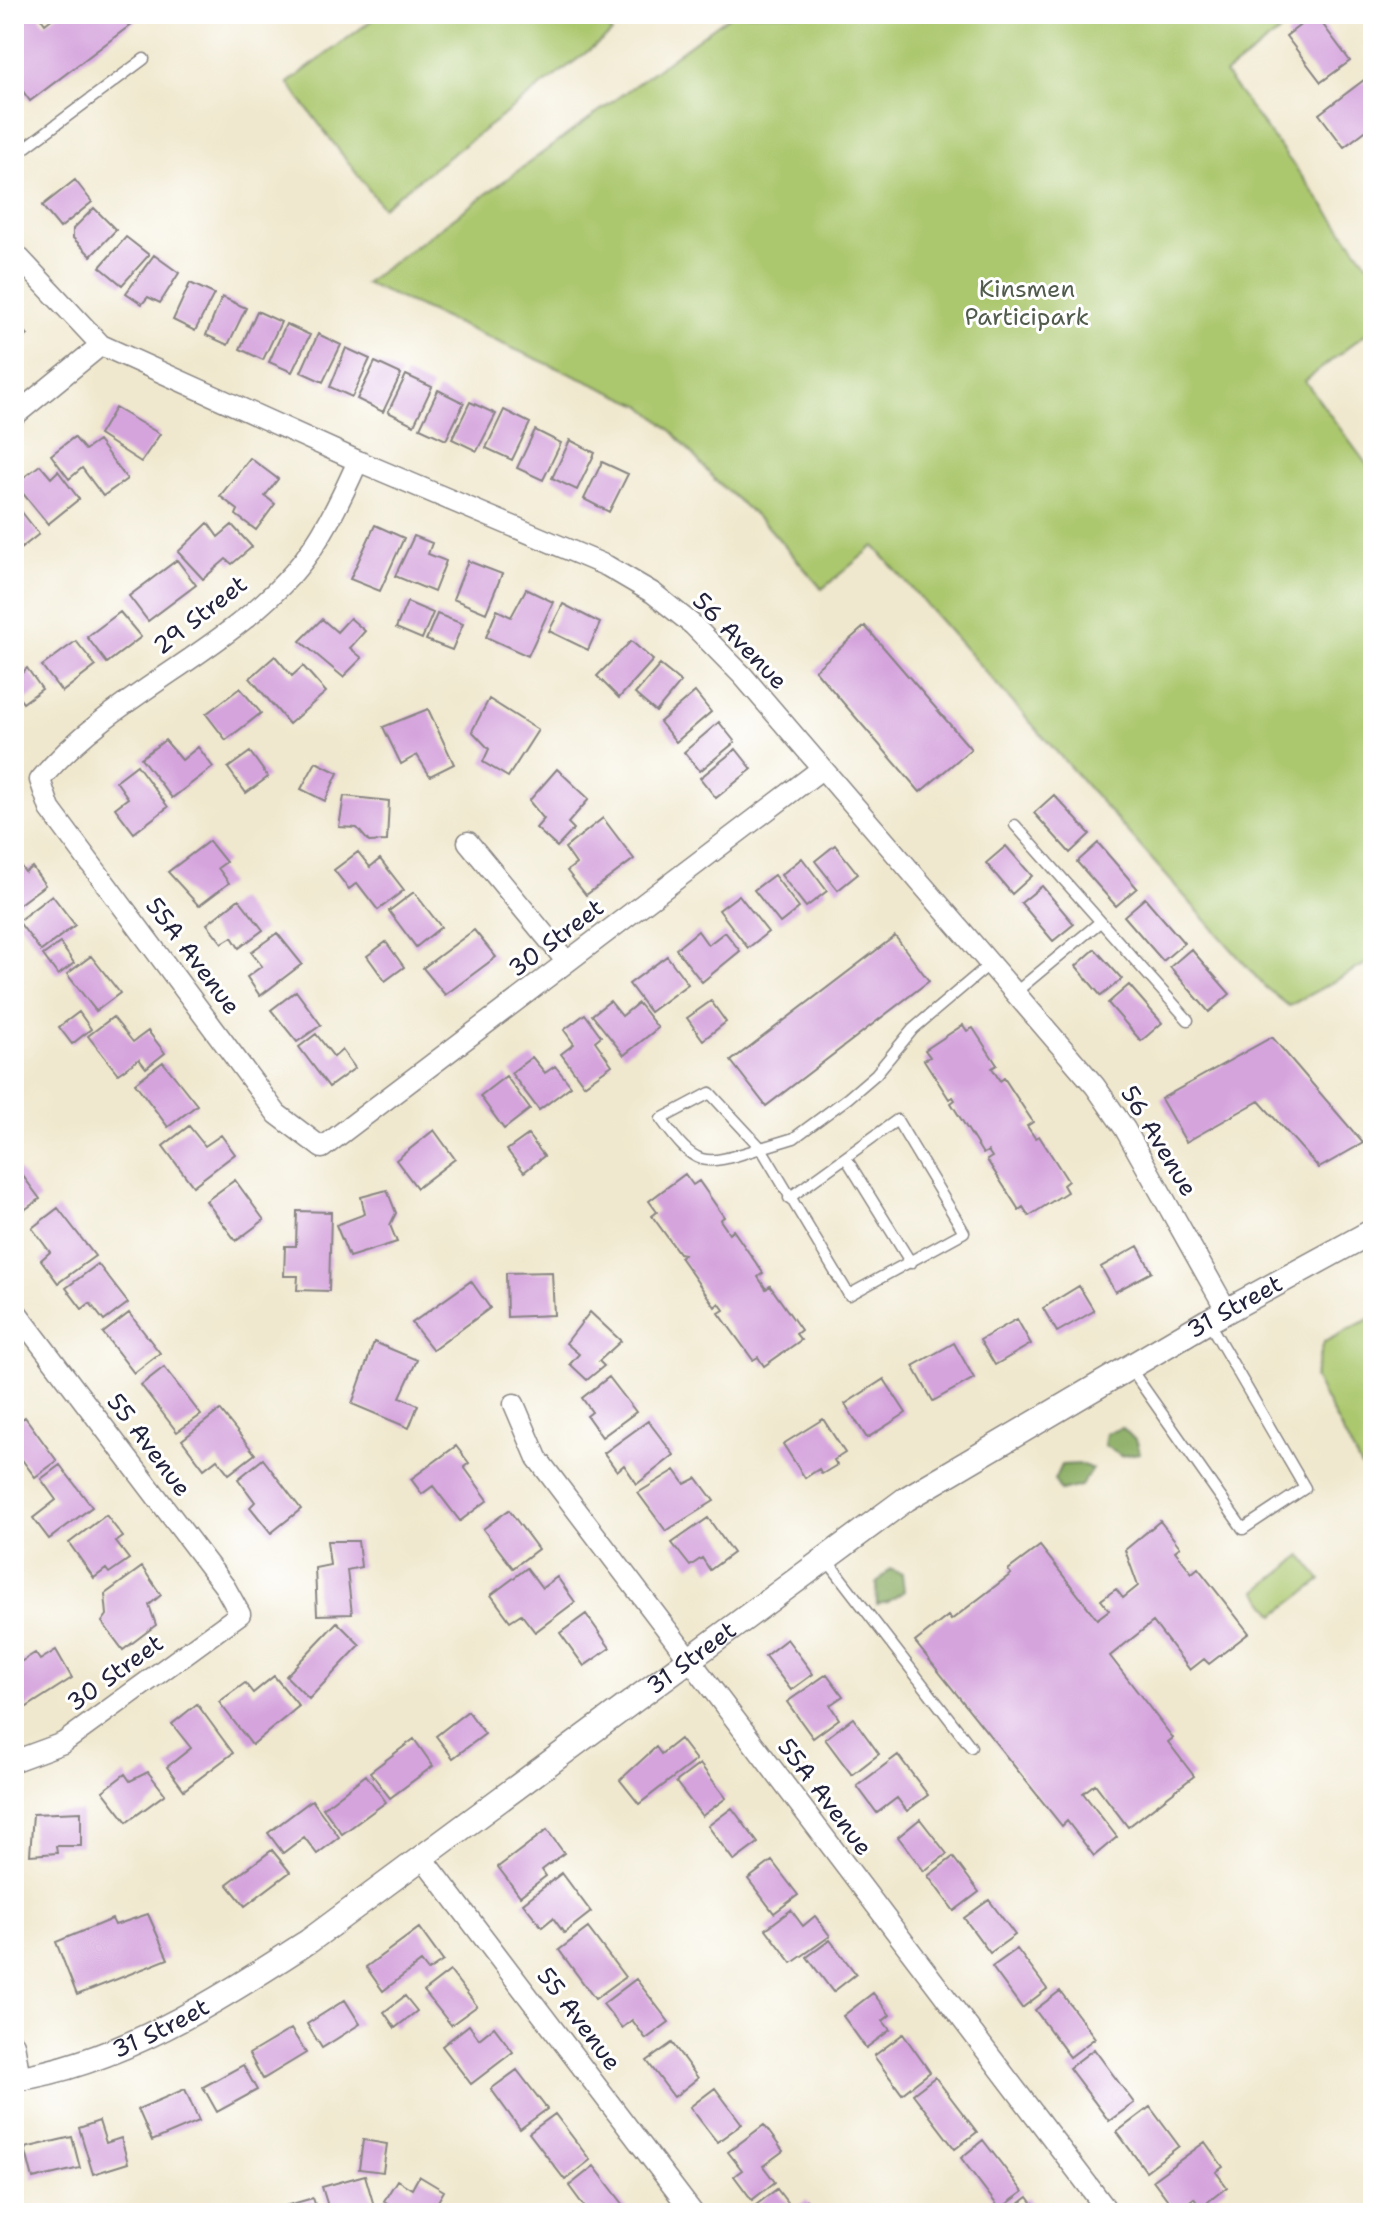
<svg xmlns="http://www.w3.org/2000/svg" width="1387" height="2227" viewBox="0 0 1387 2227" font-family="'Shantell Sans',sans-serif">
<rect width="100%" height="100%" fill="#fff"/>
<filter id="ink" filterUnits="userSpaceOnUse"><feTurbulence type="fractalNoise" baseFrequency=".0125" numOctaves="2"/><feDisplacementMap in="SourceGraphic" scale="16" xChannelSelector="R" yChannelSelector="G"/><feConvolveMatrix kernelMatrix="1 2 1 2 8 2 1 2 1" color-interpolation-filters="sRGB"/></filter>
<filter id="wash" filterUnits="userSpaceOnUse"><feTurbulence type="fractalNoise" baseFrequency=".006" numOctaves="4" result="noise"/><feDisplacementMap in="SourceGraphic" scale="32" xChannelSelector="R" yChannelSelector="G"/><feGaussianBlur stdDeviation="1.8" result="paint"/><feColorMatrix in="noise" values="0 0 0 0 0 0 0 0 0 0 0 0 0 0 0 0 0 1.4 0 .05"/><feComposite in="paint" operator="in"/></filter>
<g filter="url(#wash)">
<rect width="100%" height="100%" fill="#f0e8ce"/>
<path fill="#acc86e" stroke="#677554" stroke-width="2" d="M380 14H597L612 33 382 207 288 83Z
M732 14H1303L1225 74 1373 271V328L1305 381 1373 473V960L1289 1006 1265 987 874 546 822 589 770 529 716 481 673 432 643 406 365 283Z
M1373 1317V1469L1361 1467 1314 1378 1324 1342Z
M1302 1556 1321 1580 1275 1615 1257 1591Z"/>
<path fill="#89ac61" stroke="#56674e" stroke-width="2" d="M1123 1428 1137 1442 1140 1453 1121 1456 1104 1445 1106 1433Z
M1081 1464 1092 1469 1081 1486 1061 1491 1054 1480 1061 1465Z
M890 1569 902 1574 904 1591 888 1602 877 1604 876 1584Z"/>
<g id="blocks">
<path fill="#d5a4dd" d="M29 14H38L45 24 58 14H145L30 101 14 79V25Z
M1315 14 1350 61 1321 82 1286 36Z
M1364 80 1373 92V125L1344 147 1319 114Z
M75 180 92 202 60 228 42 206Z
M94 208 116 230 91 256 73 238V229Z
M126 237 149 255 122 285 100 267Z
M154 255 179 273 160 303 148 297 142 304 126 293Z
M190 283 214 294 195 331 173 320Z
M222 297 246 308 228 345 206 335Z
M257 311 281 322 263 360 240 349Z
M14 317 28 335 14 346Z
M286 324 310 335 292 372 269 362Z
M318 334 341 345 323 382 301 372Z
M346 348 370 359 352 397 330 387Z
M375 362 401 374 383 412 357 399Z
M406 375 432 387 414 425 388 412Z
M438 390 464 403 446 440 420 428Z
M470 402 496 414 477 451 452 439Z
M115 408 160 434 141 462 99 435Z
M504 410 530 423 512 460 486 448Z
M535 430 561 443 543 480 517 468Z
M74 437 85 450 98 441 127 479 103 496 82 468 69 479 51 455Z
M570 440 595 453 577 490 552 478Z
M250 458 278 479 265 496 275 504 256 530 236 515 238 510 220 496Z
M602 462 628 474 609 512 584 499Z
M40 465 51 478 58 471 79 499 48 524 15 484Z
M14 502 39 534 14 554Z
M208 523 218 537 232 525 252 547 232 564 226 559 203 579 178 552Z
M375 525 404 538 380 591 350 579Z
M414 536 432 543 428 554 446 561 434 592 395 576Z
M177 560 196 585 148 621 129 596Z
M468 561 502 574 486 613 453 599Z
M526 589 553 602 528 656 486 637 497 610 511 617Z
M407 602 433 613 422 639 396 628Z
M563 604 600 623 588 650 549 631Z
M120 612 141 637 107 663 87 637Z
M437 614 463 624 452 650 426 640Z
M350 618 365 631 350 648 362 658 343 677 300 641 322 619 337 632Z
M865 626 971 749 920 792 815 670Z
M76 641 96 666 62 692 42 666Z
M631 641 653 660 619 698 597 676Z
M275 656 292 676 303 666 326 692 289 724 250 678Z
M14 662 22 673 27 668 42 689 23 703 14 691Z
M660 665 681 682 656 712 635 694Z
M240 688 261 713 226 740 206 714Z
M695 692 711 712 676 742 660 722Z
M489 699 538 730 508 777 483 762 489 749 472 731Z
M428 709 454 764 430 776 417 755 401 764 383 727Z
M719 722 735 742 700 771 684 752Z
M165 740 182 760 198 747 213 767 172 798 141 758Z
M736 749 752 769 716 798 700 778Z
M250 752 268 777 246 793 228 768Z
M316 762 338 773 325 801 301 789Z
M137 765 168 807 134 833 115 808 128 798 116 781Z
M557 769 589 799 568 823 574 829 557 847 536 828 544 819 529 801Z
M1054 795 1090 834 1070 853 1034 813Z
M344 796 389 801 387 841 369 842 357 828 339 827Z
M603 818 634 859 586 895 567 871 576 864 565 848Z
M209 841 226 862 218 868 229 883 199 906 168 872Z
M1098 843 1137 888 1116 906 1077 862Z
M835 845 858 874 838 890 815 861Z
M1006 846 1032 876 1012 894 986 863Z
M358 852 370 867 380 859 404 890 378 910 357 883 349 889 334 870Z
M14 857 25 872 32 867 45 885 14 908Z
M802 858 827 891 806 907 781 875Z
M774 875 799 908 780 923 754 890Z
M1042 886 1074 924 1053 941 1021 903Z
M414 892 441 927 416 947 389 911Z
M52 895 75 925 41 951 18 921Z
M739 895 768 932 748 948 719 910Z
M1145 898 1184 943 1163 961 1124 916Z
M239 899 263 930 239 948 232 937 222 943 207 924Z
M474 930 496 957 445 995 423 968Z
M698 931 708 945 725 932 740 951 702 982 676 949Z
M277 933 302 964 260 996 247 977 262 966 251 952Z
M895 936 929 981 766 1106 731 1061Z
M386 942 404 967 385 981 367 956Z
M60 943 74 963 58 975 43 955Z
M1095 949 1122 979 1101 996 1076 966Z
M1191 949 1230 994 1209 1012 1170 967Z
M91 956 120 993 96 1011 67 974Z
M667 956 688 984 650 1012 629 984Z
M1129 985 1162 1023 1141 1041 1108 1003Z
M296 991 321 1025 297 1042 271 1010Z
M610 1001 622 1016 638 1003 658 1028 624 1055 592 1015Z
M711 1001 726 1022 703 1040 687 1018Z
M79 1012 91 1029 72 1044 59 1027Z
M585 1014 601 1036 595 1041 612 1065 584 1085 561 1054 574 1044 564 1030Z
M113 1017 133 1042 148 1031 165 1053 146 1068 139 1059 118 1074 88 1036Z
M963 1025 967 1031 973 1028 997 1065 992 1068 1000 1081 1004 1078 1033 1122 1027 1126 1035 1138 1039 1136 1068 1181 1063 1185 1067 1192 1029 1216 1023 1207 1019 1210 987 1160 992 1157 988 1151 983 1154 951 1103 955 1100 953 1097 949 1099 924 1060 930 1057 925 1050Z
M316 1034 334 1057 342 1050 355 1068 329 1087 299 1047Z
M1272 1037 1363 1143 1319 1168 1259 1101 1186 1142 1161 1099Z
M532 1057 545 1073 555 1066 571 1086 539 1110 511 1073Z
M163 1062 197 1105 168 1127 135 1083Z
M506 1076 530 1109 504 1129 480 1096Z
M189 1126 205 1146 221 1135 235 1154 193 1186 163 1146Z
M434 1130 455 1159 417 1188 396 1160Z
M528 1135 544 1156 524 1172 507 1150Z
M14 1164 40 1199 14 1217Z
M685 1174 693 1185 699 1181 724 1217 720 1220 729 1233 733 1230 763 1273 758 1277 766 1289 770 1286 801 1330 796 1334 801 1340 764 1366 758 1357 753 1360 719 1313 724 1310 719 1303 715 1307 680 1257 684 1254 679 1253 652 1216 657 1212 649 1201Z
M235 1180 264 1220 236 1241 206 1201Z
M387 1190 396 1213 390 1225 397 1242 349 1257 336 1225 365 1214 361 1197Z
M58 1208 95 1256 58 1283 41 1260 50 1252 32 1228Z
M297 1211 331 1212 329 1291 297 1290 298 1276H284L285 1246H296Z
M1138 1246 1152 1272 1115 1292 1101 1267Z
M98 1264 128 1303 104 1321 90 1303 82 1309 66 1288Z
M552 1272 554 1315 507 1317 506 1273Z
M471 1281 490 1308 433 1350 412 1323Z
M1079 1286 1094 1311 1057 1332 1043 1308Z
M590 1312 621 1341 599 1361 604 1366 587 1380 570 1364 579 1354 566 1343Z
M129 1313 160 1353 134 1373 103 1333Z
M1017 1319 1031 1344 995 1365 980 1340Z
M374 1342 417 1360 400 1397 418 1405 409 1428 352 1404Z
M954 1343 974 1378 933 1401 913 1366Z
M164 1367 201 1415 177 1432 141 1385Z
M609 1377 636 1412 602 1437 587 1416 592 1412 582 1398Z
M884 1379 906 1413 867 1438 845 1404Z
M220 1410 255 1454 229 1474 217 1459 204 1469 182 1440Z
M25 1417 57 1461 35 1477 14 1449V1425Z
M823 1419 845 1453 834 1460 837 1465 822 1474 819 1469 805 1478 783 1444Z
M648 1421 674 1455 637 1484 624 1465 617 1471 604 1453Z
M456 1446 469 1463 464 1467 488 1500 460 1521 433 1486 422 1494 411 1479Z
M263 1459 301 1509 271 1533 250 1507 255 1502 238 1479Z
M60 1465 92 1507 49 1539 33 1518 56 1500 41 1479Z
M675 1470 685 1484 697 1478 714 1501 666 1531 638 1493Z
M509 1510 538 1549 513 1568 483 1529Z
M106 1515 123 1537 116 1542 129 1559 109 1573 106 1569 94 1578 69 1543Z
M708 1518 733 1553 710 1570 702 1558 690 1566 672 1543Z
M1160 1521 1180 1547 1175 1551 1192 1573 1198 1568 1249 1633 1209 1664 1204 1659 1190 1670 1153 1622 1110 1656 1173 1738 1168 1742 1194 1776 1128 1827 1095 1784 1083 1793 1117 1837 1094 1856 1067 1821 1062 1826 915 1642 948 1616 951 1620 1011 1574 1008 1570 1040 1546 1097 1619 1109 1610 1101 1600 1109 1594 1116 1589 1123 1598 1138 1586 1125 1550Z
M327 1541H358L361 1567 347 1570 352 1614 317 1615 315 1568 330 1565Z
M142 1567 161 1595 149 1605 156 1625 123 1650 102 1622 107 1615 105 1594Z
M527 1568 542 1588 557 1577 575 1602 535 1632 521 1614 510 1621 491 1595Z
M586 1614 610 1648 584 1666 560 1633Z
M337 1622 360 1645 309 1699 286 1676Z
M787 1639 813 1674 791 1690 765 1656Z
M56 1650 72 1678 19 1712 14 1704V1666L35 1653 40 1660Z
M827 1674 843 1696 830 1705 839 1719 813 1738 787 1702Z
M274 1676 299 1706 252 1745 219 1702 245 1683 253 1693Z
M197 1704 233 1753 184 1790 167 1767 191 1748 172 1724Z
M468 1711 485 1734 453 1758 436 1736Z
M853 1718 879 1754 852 1775 825 1739Z
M414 1739 433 1766 390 1798 370 1772Z
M680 1739 696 1760 639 1804 620 1780 656 1747 661 1754Z
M898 1755 928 1795 907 1811 897 1798 877 1813 857 1786Z
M700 1764 726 1798 702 1816 676 1782Z
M148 1772 165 1794 127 1822 103 1791 125 1774 130 1781Z
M366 1775 386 1802 342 1834 323 1808Z
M312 1800 339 1837 317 1854 304 1837 283 1853 268 1833Z
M732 1808 758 1843 734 1861 708 1826Z
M81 1812V1846H56L57 1853 30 1855 33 1814Z
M920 1819 947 1854 924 1871 898 1837Z
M547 1830 564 1853 542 1870 546 1876 520 1896 498 1867Z
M272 1850 290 1872 245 1906 227 1884Z
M953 1857 979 1892 954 1911 928 1876Z
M772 1861 798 1895 774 1913 748 1879Z
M562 1873 591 1912 564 1933 553 1918 542 1927 523 1903Z
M989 1900 1015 1935 990 1953 964 1918Z
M791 1910 803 1926 815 1916 830 1936 792 1963 766 1929Z
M148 1914 168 1959 77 1995 56 1942 112 1919 115 1925Z
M419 1928 443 1961 428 1971 421 1962 383 1991 366 1967Z
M588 1928 625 1977 595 1999 559 1950Z
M830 1940 856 1974 833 1992 807 1957Z
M1017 1949 1047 1989 1022 2008 992 1967Z
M450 1971 477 2006 451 2025 424 1991Z
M636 1979 669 2022 646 2039 632 2020 622 2028 603 2004Z
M1060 1991 1095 2038 1070 2057 1035 2010Z
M873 1993 890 2015 883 2021 890 2030 866 2048 843 2016Z
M405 1996 417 2011 395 2028 384 2012Z
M345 2000 360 2024 322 2048 307 2024Z
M469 2025 479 2039 494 2027 513 2052 471 2084 442 2046Z
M291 2029 306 2053 263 2079 249 2054Z
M903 2034 930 2072 902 2094 874 2056Z
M672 2043 698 2078 674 2097 647 2061Z
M1094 2049 1134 2103 1109 2121 1069 2068Z
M243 2065 257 2090 217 2112 203 2087Z
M517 2070 547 2109 520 2129 491 2089Z
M935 2077 977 2132 955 2149 913 2094Z
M715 2088 742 2124 717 2142 690 2107Z
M185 2089 199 2121 152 2141 138 2109Z
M1150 2107 1179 2146 1146 2171 1117 2132Z
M555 2114 590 2160 565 2180 529 2133Z
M99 2121 106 2143 121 2138 128 2163 93 2174 79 2128Z
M764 2125 783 2151 763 2166 775 2182 752 2200 734 2176 742 2170 728 2152Z
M72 2137 80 2168 33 2179 25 2148Z
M363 2140 387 2144 383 2172 359 2169Z
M983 2140 1023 2192 1000 2209 961 2158Z
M1205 2142 1223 2167 1216 2172 1227 2187 1200 2208 1194 2198 1176 2211 1153 2180Z
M594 2166 630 2213H589L569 2186Z
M365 2175 374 2206 348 2213H330L322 2187Z
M419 2176 444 2191 431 2213H405L384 2201 397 2180 412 2189Z
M777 2189 793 2210 806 2200 816 2213H761L756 2205Z
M1028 2197 1040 2213H1007Z
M313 2198 318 2213H272L271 2210Z"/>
</g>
</g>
<g filter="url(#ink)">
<use href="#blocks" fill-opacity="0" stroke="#898584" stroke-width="2"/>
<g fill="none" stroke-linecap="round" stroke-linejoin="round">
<g stroke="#898584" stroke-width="13">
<path id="service" d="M14 156 144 59
M1015 825 1188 1020
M1017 991 1100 922
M710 1093 761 1148C703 1166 698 1170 661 1119Z
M846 1158 911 1263
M789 1198 897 1120 964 1232 849 1295 761 1148 794 1138 848 1098 876 1074 913 1029 991 963
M1130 1368 1243 1529 1305 1488 1208 1321
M826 1559 971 1747"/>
</g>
<g stroke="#898584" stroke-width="23">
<path id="minor" d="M14 252 101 345 358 461 607 566 653 593 693 625 743 676 1095 1086 1125 1129 1227 1311
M14 416 101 345
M358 461C341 499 322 540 294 572 222 655 110 695 40 780L50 809 277 1114 322 1148 820 770
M468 842 567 962
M14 1309 225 1587 240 1614 63 1743 14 1761
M514 1404 537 1458 1109 2213
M423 1858 693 2213
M14 2044 20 2078"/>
</g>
<g stroke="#898584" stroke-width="27">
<g id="tertiary">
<path id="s1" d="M14 2079C122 2063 219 1999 309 1941L906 1499 1208 1321 1373 1231"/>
</g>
</g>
<use href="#service" stroke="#fff" stroke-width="10"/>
<use href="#minor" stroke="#fff" stroke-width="20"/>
<use href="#tertiary" stroke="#fff" stroke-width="24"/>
</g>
</g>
<g text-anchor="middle" stroke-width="6" stroke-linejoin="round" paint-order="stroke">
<g font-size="24" fill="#525c4d" stroke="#fff">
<text x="1027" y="297">Kinsmen<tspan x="1027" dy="28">Participark</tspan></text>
</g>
<g font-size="24" fill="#22223b" stroke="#fff">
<text transform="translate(200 615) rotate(-38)" y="8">29 Street</text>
<text transform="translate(740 641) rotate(46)" y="8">56 Avenue</text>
<text transform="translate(556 938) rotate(-37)" y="8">30 Street</text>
<text transform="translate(193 956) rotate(53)" y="8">55A Avenue</text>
<text transform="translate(1159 1141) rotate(59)" y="8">56 Avenue</text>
<text dy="8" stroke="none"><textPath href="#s1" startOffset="1452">31 Street</textPath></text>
<text transform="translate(149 1445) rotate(53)" y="8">55 Avenue</text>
<text dy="8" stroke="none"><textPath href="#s1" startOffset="804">31 Street</textPath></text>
<text transform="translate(115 1673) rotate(-36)" y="8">30 Street</text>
<text transform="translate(825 1797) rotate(53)" y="8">55A Avenue</text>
<text transform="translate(579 2019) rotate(53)" y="8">55 Avenue</text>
<text dy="8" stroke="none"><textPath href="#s1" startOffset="156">31 Street</textPath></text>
</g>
</g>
<rect width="1387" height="2227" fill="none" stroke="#fff" stroke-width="48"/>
</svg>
